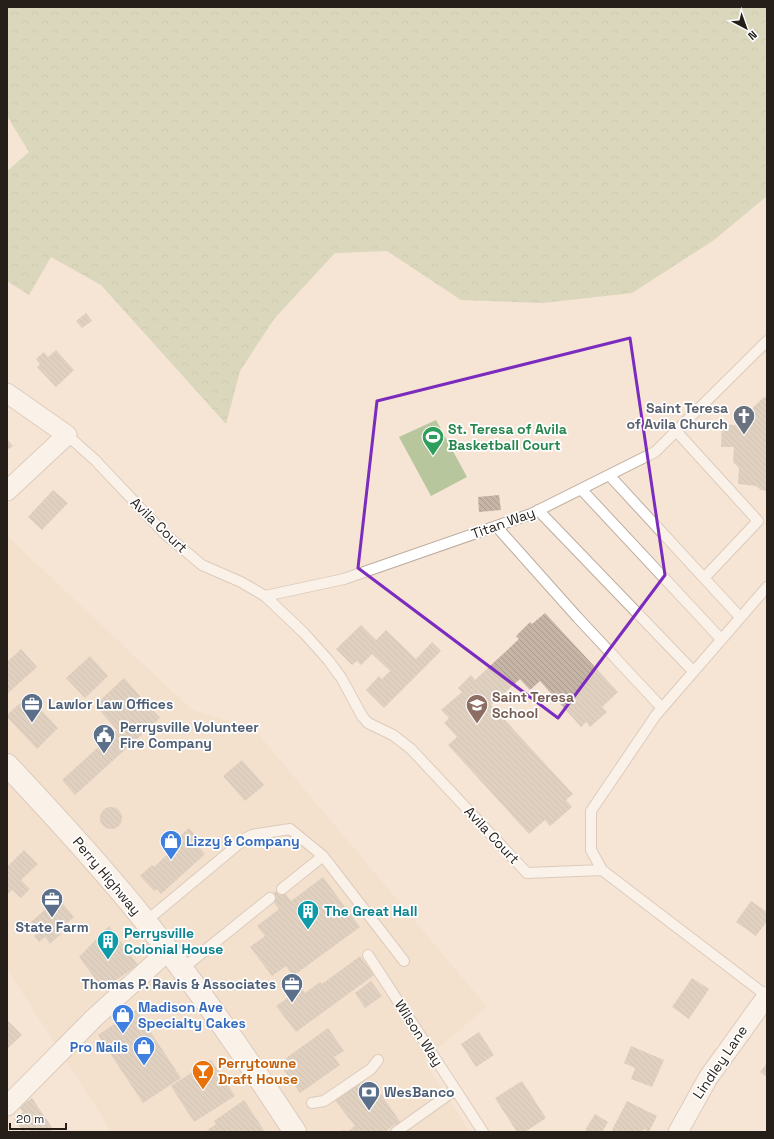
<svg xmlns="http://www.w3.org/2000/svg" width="774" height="1139" viewBox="0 0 774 1139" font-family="'Space Grotesk',sans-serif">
<defs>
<pattern id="forest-crowns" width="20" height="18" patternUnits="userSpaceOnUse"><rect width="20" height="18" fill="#b8c69e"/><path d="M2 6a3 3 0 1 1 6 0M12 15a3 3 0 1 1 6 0" fill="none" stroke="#9eaa88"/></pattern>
<pattern id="building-back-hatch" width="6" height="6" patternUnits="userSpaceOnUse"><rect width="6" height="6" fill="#c6b5a7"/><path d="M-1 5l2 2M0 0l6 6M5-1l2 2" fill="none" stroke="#aa9b8f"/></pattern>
</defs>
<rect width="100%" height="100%" fill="#f6e5d5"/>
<path fill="#f0d9c4" d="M7 536 192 710 254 729 487 1007 424 1060 470 1132H112L7 969Z"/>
<path fill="#b8c69e" d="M436 420 467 477 431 496 399 437Z"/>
<path fill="url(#forest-crowns)" d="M7 7H767V196L714 240 632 293 543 303 461 300 387 251 335 253 274 319 240 371 226 424 101 285 51 257 29 295 7 281V171L29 152 7 116Z"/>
<path fill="url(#building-back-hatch)" d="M86 313 92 321 82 328 76 321Z
M56 350 74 370 56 387 37 367 40 364 36 359 44 352 48 357Z
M764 397 767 398V491L761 490 756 486 738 484 739 468 733 462 734 447H721L722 424 735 425Z
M7 439 13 446 7 450Z
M53 490 68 503 42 530 28 517Z
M499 495 501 510 479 512 478 497Z
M545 613 618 692 602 707 607 712 590 727 586 722 581 727 540 681 530 690 520 679 491 705 573 794 566 800 572 807 555 822 550 826 545 820 529 834 448 745 457 737 444 723 449 718 441 710 462 692 458 688 471 675 475 680 519 639 516 636 530 622 532 624Z
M361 625 376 640 386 630 416 659 432 642 441 651 384 708 366 690 379 676 382 679 390 671 372 654 361 665 357 661 352 665 336 649Z
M21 649 37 667 7 694V662Z
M90 656 108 676 85 698 66 678Z
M124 678 160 718 75 795 62 780 117 730 95 705Z
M28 696 58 728 37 749 7 717V715Z
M242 760 264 785 245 801 223 776Z
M100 818a11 11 0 1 1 22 0a11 11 0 1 1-22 0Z
M189 828 201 842 197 845 205 854 161 894 157 889 154 891 140 876 152 865 154 867 183 840 179 837Z
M24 850 38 864 21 880 30 889 21 898 12 890 7 895V867Z
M323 877 360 927 293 976 286 966 272 976 250 947 265 936 257 926 279 909 269 896 281 888 291 901Z
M58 898 74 917 58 931 61 934 50 944 45 937 39 942 34 936 39 932 31 922Z
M751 901 767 912V921L756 936 736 922Z
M109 926 138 965 103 989 79 957Z
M360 956 374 975 296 1032 276 1006 302 988 305 993 320 982 322 984Z
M692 978 709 989 689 1019 672 1007Z
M371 981 382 996 365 1008 355 993Z
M136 1010 181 1078 143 1103 98 1035Z
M7 1020 22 1035 7 1049Z
M328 1028 344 1051 334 1057 340 1065 300 1093 279 1063Z
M479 1032 494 1055 476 1067 461 1044Z
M631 1046 664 1060 652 1087 631 1079 635 1068 624 1063Z
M211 1060 235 1096 194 1122 171 1086Z
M767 1063V1077L760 1072Z
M362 1078 378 1096 381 1094 403 1126 398 1129 395 1124 385 1132H342V1130L348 1131 355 1126 334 1099Z
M522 1081 546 1118 525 1132H517L495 1098Z
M32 1098 53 1129 49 1132H31L28 1128 23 1132 14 1119 23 1112 19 1107Z
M244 1100 265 1132H209L207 1130 216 1124 214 1121Z
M627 1101 657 1116 649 1132 644 1129 642 1132H616L612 1130Z
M595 1114 608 1122 602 1132H588L585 1130Z"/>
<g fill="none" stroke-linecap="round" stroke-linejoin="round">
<g stroke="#bdac9e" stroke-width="12">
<path id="lane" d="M676 431 758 521 704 578
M67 435 95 460 165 534 202 565 241 582 265 596 304 633 329 661 342 679 362 716 368 723 393 735 411 749 527 873 602 870 767 996
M609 475 740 617
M581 489 721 639
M538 510 693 671
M496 526 578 618 662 708
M265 596 344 579 531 514 655 452 767 341
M602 870 591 850V811L656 715 767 587
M282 889 323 856
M145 922 246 838 252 835 290 829 323 856 404 961
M368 955 483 1132
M182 969 270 898
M312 1103 324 1101 371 1069 378 1060
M396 1132 455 1090"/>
</g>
<g stroke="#bdac9e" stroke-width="21">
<path id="street" d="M7 393 67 435 7 491
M7 1106 94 1018 168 951
M678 1132 708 1078 767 996"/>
</g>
<g stroke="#bdac9e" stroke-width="24">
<path id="primary" d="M7 765C55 816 102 867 146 922 199 989 248 1060 295 1132"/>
</g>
<use href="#lane" stroke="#fff" stroke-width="10"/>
<use href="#street" stroke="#fff" stroke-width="19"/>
<use href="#primary" stroke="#fff" stroke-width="22"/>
</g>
<path d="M0 0H774V1139H0ZM630 338 665 575 558 718 358 568 377 401Z" fill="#f6e5d5" fill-opacity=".55" fill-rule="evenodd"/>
<path fill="none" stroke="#7b2cbf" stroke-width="3" stroke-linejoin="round" d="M630 338 665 575 558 718 358 568 377 401Z"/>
<defs>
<g id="church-pin" transform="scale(1.15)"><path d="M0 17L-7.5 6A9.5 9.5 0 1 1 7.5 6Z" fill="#6b7280" stroke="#fff"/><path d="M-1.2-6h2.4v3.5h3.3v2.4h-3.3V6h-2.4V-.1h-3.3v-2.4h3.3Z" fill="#fff"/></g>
<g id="stadium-pin" transform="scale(1.15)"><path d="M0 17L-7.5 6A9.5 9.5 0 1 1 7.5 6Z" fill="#2e9e5b" stroke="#fff"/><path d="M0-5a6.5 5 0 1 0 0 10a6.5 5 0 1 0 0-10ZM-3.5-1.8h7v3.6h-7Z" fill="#fff"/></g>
<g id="office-pin" transform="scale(1.15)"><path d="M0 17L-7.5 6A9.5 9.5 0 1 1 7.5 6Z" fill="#5c6f8a" stroke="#fff"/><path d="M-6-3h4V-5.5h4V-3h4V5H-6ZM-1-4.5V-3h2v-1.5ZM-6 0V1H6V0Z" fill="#fff"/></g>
<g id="school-pin" transform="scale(1.15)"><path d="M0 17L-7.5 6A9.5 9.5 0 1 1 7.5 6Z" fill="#8d6e63" stroke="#fff"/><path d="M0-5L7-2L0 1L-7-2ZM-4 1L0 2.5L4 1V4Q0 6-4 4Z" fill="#fff"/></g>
<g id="civic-pin" transform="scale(1.15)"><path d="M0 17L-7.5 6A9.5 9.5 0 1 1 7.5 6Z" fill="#5c6f8a" stroke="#fff"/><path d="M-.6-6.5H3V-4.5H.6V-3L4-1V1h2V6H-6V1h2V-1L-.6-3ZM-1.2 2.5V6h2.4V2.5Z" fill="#fff"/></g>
<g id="shop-pin" transform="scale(1.15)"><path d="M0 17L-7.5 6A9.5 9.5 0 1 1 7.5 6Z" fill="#3f7fe0" stroke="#fff"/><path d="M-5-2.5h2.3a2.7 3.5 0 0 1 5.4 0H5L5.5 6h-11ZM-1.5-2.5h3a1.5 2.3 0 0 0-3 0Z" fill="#fff"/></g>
<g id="building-pin" transform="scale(1.15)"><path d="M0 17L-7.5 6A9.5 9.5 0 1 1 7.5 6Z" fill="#0f9aa8" stroke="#fff"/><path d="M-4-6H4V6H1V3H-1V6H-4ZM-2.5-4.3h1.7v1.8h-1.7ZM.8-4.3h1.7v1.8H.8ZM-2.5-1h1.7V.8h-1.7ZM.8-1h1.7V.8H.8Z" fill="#fff"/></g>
<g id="bar-pin" transform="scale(1.15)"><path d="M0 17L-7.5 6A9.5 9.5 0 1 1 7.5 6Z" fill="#e8710a" stroke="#fff"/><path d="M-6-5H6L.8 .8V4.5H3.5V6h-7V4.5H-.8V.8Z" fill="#fff"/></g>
<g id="bank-pin" transform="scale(1.15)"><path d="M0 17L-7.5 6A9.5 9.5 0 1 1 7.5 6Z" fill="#5c6f8a" stroke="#fff"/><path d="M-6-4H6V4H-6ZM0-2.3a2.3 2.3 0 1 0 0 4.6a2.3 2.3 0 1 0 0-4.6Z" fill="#fff"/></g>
</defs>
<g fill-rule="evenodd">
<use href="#church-pin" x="744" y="416"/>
<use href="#stadium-pin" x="433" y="437"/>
<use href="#office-pin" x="32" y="704"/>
<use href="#school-pin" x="477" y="705"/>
<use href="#civic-pin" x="104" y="735"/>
<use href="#shop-pin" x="171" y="841"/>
<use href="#office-pin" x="52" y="899"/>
<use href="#building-pin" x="308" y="911"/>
<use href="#building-pin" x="108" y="941"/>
<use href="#office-pin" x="292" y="984"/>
<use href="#shop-pin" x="123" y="1015"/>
<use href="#shop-pin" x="144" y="1047"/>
<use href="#bar-pin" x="203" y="1071"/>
<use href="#bank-pin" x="369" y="1092"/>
</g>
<g text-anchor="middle" stroke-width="3.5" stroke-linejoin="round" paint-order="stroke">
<g font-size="14" font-weight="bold" fill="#5b616d" stroke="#fff" text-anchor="end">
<text x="728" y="413">Saint Teresa<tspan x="728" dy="16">of Avila Church</tspan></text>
</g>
<g font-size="14" font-weight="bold" fill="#27864d" stroke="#fff" text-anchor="start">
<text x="448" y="434">St. Teresa of Avila<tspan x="448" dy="16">Basketball Court</tspan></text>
</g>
<g font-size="14" fill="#251e19" stroke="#fff">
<text transform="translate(503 523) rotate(-20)" y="5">Titan Way</text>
<text transform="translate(159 525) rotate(44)" y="5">Avila Court</text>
<text transform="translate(492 835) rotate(47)" y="5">Avila Court</text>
<text transform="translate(107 876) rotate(50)" y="5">Perry Highway</text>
<text transform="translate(419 1033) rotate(57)" y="5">Wilson Way</text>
<text transform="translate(720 1062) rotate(-56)" y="5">Lindley Lane</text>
</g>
<g font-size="14" font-weight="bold" fill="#785e54" stroke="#fff" text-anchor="start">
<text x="492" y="702">Saint Teresa<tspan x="492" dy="16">School</tspan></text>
</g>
<g font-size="14" font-weight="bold" fill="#4e5e75" stroke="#fff" text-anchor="start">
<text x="48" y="709">Lawlor Law Offices</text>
<text x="120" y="732">Perrysville Volunteer<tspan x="120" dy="16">Fire Company</tspan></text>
<text x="52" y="932" text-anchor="middle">State Farm</text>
<text x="276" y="989" text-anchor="end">Thomas P. Ravis &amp; Associates</text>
<text x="384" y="1097">WesBanco</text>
</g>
<g font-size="14" font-weight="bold" fill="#366cbe" stroke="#fff" text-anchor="start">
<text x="186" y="846">Lizzy &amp; Company</text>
<text x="138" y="1012">Madison Ave<tspan x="138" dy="16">Specialty Cakes</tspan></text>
<text x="128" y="1052" text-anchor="end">Pro Nails</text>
</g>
<g font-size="14" font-weight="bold" fill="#0d838f" stroke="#fff" text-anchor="start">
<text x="324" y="916">The Great Hall</text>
<text x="124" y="938">Perrysville<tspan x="124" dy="16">Colonial House</tspan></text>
</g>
<g font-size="14" font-weight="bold" fill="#c56008" stroke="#fff" text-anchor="start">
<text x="218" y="1068">Perrytowne<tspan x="218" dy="16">Draft House</tspan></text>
</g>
</g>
<rect width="774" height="1139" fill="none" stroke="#251e19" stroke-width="16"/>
<g transform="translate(746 28) rotate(139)" stroke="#ffffff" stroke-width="3" paint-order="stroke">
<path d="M0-3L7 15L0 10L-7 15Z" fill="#251e19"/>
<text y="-6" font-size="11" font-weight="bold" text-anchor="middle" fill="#251e19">N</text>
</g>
<path d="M10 1123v6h56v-6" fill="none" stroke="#251e19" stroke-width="2"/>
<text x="16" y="1123" font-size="12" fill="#251e19" stroke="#ffffff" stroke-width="3" paint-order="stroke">20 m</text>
</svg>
